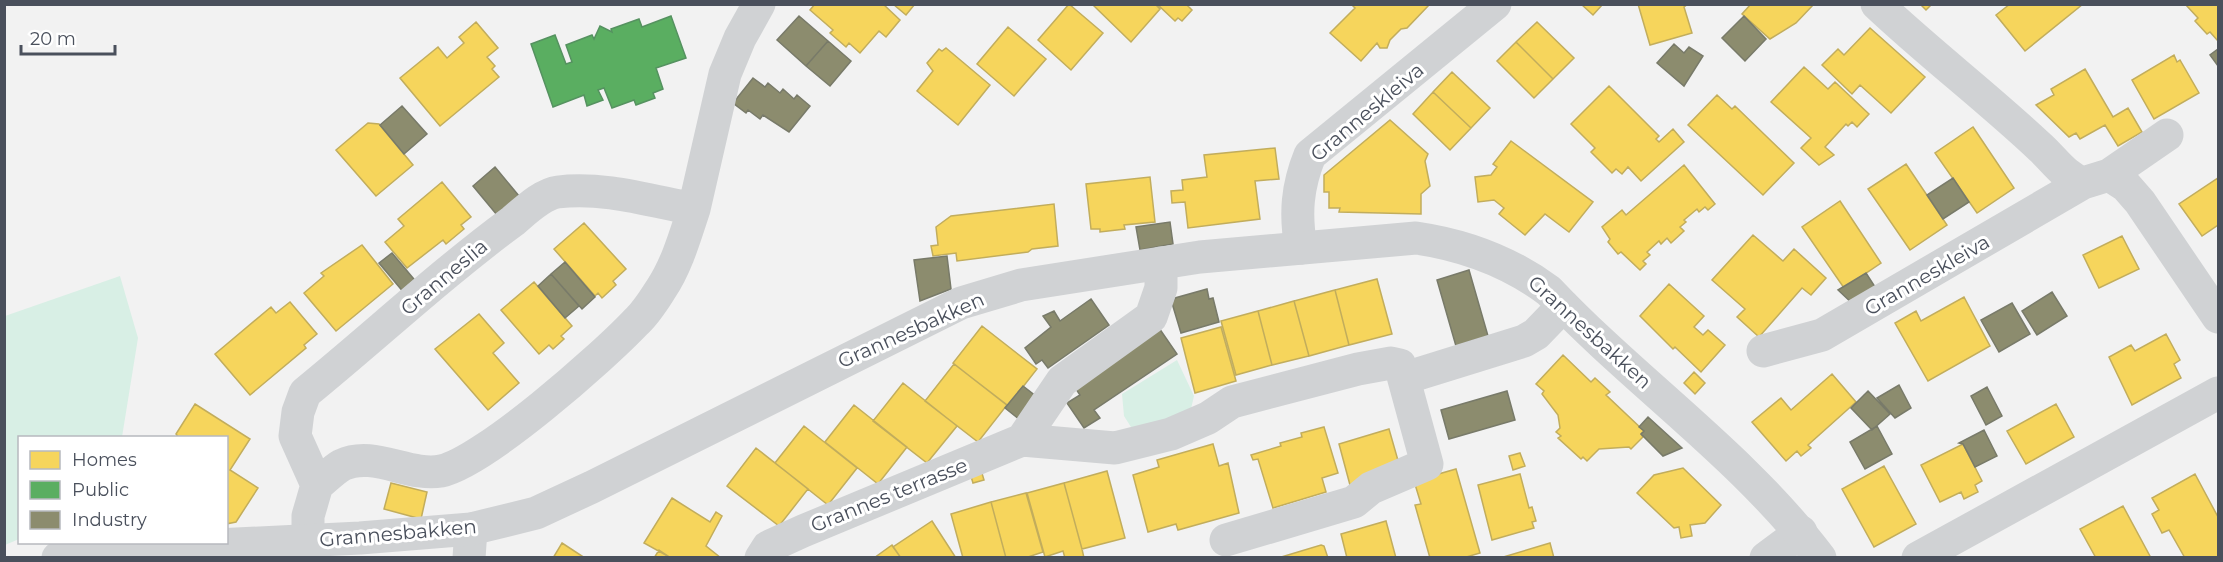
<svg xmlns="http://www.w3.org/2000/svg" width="2223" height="562" viewBox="0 0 2223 562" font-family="Montserrat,sans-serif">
<rect width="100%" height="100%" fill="#f2f2f2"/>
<path fill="#d8efe5" d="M120 276 138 338 122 437 20 438 19 539 5 545V316Z
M1177 360 1194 396 1190 413 1136 435 1124 416 1122 394Z"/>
<path fill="#f6d55c" stroke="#c2ad5c" stroke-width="1.5" d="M815 4H883L900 20 886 37 879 31 860 53 849 43 846 47 830 33 833 30 810 10Z
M893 4H915L906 15Z
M1069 4 1103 33 1071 70 1038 40Z
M1092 4H1155L1160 9 1131 42Z
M1157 4H1190L1188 6 1192 10 1182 21 1178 18 1175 21Z
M1351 4H1430L1407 28 1401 29 1390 40 1387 48H1380L1377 43 1361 61 1330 33 1355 8Z
M1581 4H1603L1593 15Z
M1638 4H1688L1684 7 1692 33 1650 45Z
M1751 4H1814L1796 23 1770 39 1742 14Z
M1920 4H1932L1926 10Z
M2010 4H2083L2025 51 1996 15Z
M2185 4H2218V41L2210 32 2207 34 2195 21 2198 18Z
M476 22 498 48 487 57 495 66 492 69 499 77 440 126 400 78 438 47 447 58 464 43 459 37Z
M1537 22 1574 58 1553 79 1516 42Z
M1008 27 1046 59 1014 96 977 64Z
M1870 28 1925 77 1891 113 1860 85 1852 94 1822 65 1838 49 1844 55Z
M1516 42 1553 79 1534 98 1497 61Z
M946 48 990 85 958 125 917 91 933 71 927 63 939 49 942 51Z
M2174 55 2177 62 2180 60 2199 93 2154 119 2132 80Z
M1804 67 1828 89 1835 82 1869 114 1857 127 1852 122 1848 126 1846 124 1825 147 1834 155 1819 165 1801 148 1811 138 1771 102Z
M2085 69 2113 117 2128 108 2142 132 2118 146 2105 125 2080 139 2076 133 2069 137 2036 105 2054 95 2051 89Z
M1452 72 1490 108 1471 128 1433 92Z
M1609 86 1659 136 1656 139 1659 142 1673 129 1684 142 1641 181 1628 167 1622 174 1616 169 1612 173 1591 152 1595 148 1571 124Z
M1433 92 1471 128 1450 150 1413 114Z
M1717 95 1732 109 1735 106 1794 163 1763 195 1688 125Z
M1390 120 1428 154 1425 161 1430 186 1421 194V214L1339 212 1340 208H1329V192H1324V175Z
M368 123 379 124 413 165 376 196 336 150Z
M1973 127 2014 188 1977 213 1935 153Z
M1511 141 1593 202 1569 232 1545 214 1525 235 1499 214 1504 208 1494 200 1478 202 1475 177 1491 175 1497 167 1493 164Z
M1275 148 1279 179 1255 181 1260 219 1188 228 1185 202 1172 203 1171 191 1183 190 1182 180 1207 177 1204 155Z
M1906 164 1947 225 1910 250 1868 189Z
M1684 165 1715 204 1708 210 1705 207 1699 212 1697 209 1684 220 1686 222 1680 227 1684 231 1671 243 1667 238 1661 244 1659 241 1647 252 1650 255 1643 261 1646 264 1640 270 1621 252 1618 254 1608 242 1610 239 1602 227 1622 210 1626 215Z
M1150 177 1155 222 1124 225 1125 229 1100 232V229H1091L1086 184Z
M2218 178V225L2202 236 2179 204Z
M442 182 471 217 461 225 464 229 446 244 443 240 407 268 385 242 404 226 398 219Z
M1840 201 1881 263 1844 288 1802 227Z
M1054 204 1058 246 1032 249 1028 252 957 261 956 253 933 256 931 246 938 245 936 227 951 216Z
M584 223 626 269 613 281 616 285 602 298 598 293 595 296 554 249Z
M1753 235 1783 261 1794 249 1826 278 1811 295 1802 288 1759 337 1737 317 1745 309 1712 280Z
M2122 236 2139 269 2099 288 2083 255Z
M362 245 393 284 336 331 304 293 324 276 321 273Z
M1377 279 1392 334 1349 345 1335 290Z
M534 282 572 326 561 336 564 339 553 349 549 345 539 354 501 310Z
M1669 284 1704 316 1694 327 1703 335 1708 330 1725 345 1701 372 1675 347 1673 349 1640 316Z
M1335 290 1349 345 1309 356 1294 301Z
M1964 297 1990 346 1928 381 1895 323 1916 311 1921 321Z
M1294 301 1309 356 1272 365 1258 311Z
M290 302 317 334 304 345 306 348 250 395 215 354 271 307 276 313Z
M1258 311 1272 365 1236 375 1221 321Z
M479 314 504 343 493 353 519 383 488 410 435 349Z
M982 326 1037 369 1008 406 953 363Z
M1221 327 1236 381 1195 393 1181 338Z
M2166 334 2180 360 2174 364 2181 378 2132 405 2109 357 2131 345 2135 351Z
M1563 355 1591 382 1595 378 1610 392 1606 395 1644 431 1641 434 1643 437 1631 449 1629 447 1599 449 1587 461 1583 457 1581 459 1558 438 1561 436 1556 432 1560 428 1558 415 1542 394 1544 391 1536 384Z
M954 364 1007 405 978 442 925 401Z
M1694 372 1705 383 1695 394 1684 383Z
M1832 374 1856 402 1808 445 1811 448 1801 456 1797 451 1786 461 1752 422 1781 398 1791 410Z
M903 383 957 426 927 463 873 421Z
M195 404 250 439 230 470 258 488 236 522 226 524V438H179L176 434Z
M2056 404 2074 437 2026 464 2007 431Z
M854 405 907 447 878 484 825 442Z
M804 426 857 468 828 505 775 463Z
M1324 427 1338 473 1322 478 1326 492 1273 508 1258 459 1253 460 1251 455 1281 446 1280 443 1302 437 1301 433Z
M1389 429 1401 471 1350 485 1339 444Z
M1213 444 1219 466 1228 463 1239 513 1178 530 1176 524 1148 532 1133 475 1159 467 1157 460Z
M1963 444 1982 481 1975 485 1978 492 1964 499 1961 492 1940 502 1921 465Z
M756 448 808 489 779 526 727 486Z
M1520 453 1525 466 1513 470 1509 456Z
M1884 466 1916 524 1874 547 1842 489Z
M1683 468 1721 505 1705 523 1690 525 1692 536 1681 538 1679 527 1674 528 1637 493 1654 475Z
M1456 469 1480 553 1463 558H1430L1415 505 1421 504 1414 481Z
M981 470 984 480 973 483 970 473Z
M1107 471 1125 538 1082 549 1064 483Z
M1520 474 1529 508 1532 507 1536 521 1532 522 1534 528 1492 540 1478 485Z
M2195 474 2218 517V558H2185L2169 530 2162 533 2152 514 2159 510 2152 498Z
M391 483 427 492 421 519 384 509Z
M1064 483 1082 549 1084 558H1065L1063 551 1045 557 1027 493Z
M1026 493 1043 552 1025 558H1006L991 502Z
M672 498 710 522 716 512 722 516 706 546 721 558H671L644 543Z
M991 502 1006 558H963L951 514Z
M2123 506 2151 558H2096L2080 529Z
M932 521 956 558H901L893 547Z
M1386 521 1396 558H1347L1341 534Z
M562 543 585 558H553Z
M1550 543 1554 558H1500Z
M892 545 901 558H874Z
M1321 545 1324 546 1328 558H1278Z
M659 550 671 558H654Z"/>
<path fill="#5aae61" stroke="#559260" stroke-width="1.5" d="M671 16 686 58 656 68 663 89 653 93 655 98 636 105 634 100 612 108 604 88 598 90 603 100 587 106 584 95 553 107 531 44 555 35 566 64 572 62 566 45 592 35 594 39 600 26 612 32 611 29 639 19 642 27Z"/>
<path fill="#8c8c6e" stroke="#787a69" stroke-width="1.5" d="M799 16 828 41 806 66 777 40Z
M1744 16 1766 39 1745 61 1722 38Z
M828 41 851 61 830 86 806 66Z
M1674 44 1684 53 1689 47 1703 56 1684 86 1657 63Z
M2218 49V66L2210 55Z
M753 78 765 87 768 83 780 93 783 89 794 99 797 95 810 106 789 132 763 115 760 119 748 110 746 113 733 103Z
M402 106 427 134 404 154 380 125Z
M495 167 519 196 497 215 473 186Z
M1953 178 1969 202 1943 219 1927 195Z
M1170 222 1173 244 1140 250 1136 227Z
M392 253 418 284 405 294 379 263Z
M947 256 951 289 920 301 914 260Z
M565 262 595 297 582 309 551 274Z
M1469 270 1488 336 1456 346 1437 280Z
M1866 273 1877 290 1853 304 1838 290Z
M551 274 579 306 565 318 538 286Z
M1207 289 1209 299 1213 298 1219 322 1181 333 1172 303 1175 298Z
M2052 292 2067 316 2037 335 2022 311Z
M1091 299 1109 325 1048 368 1042 360 1036 364 1025 348 1051 327 1043 316 1054 311 1060 321Z
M2012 303 2030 334 1999 352 1981 320Z
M1159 328 1177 354 1094 410 1100 418 1084 428 1067 403 1080 395 1074 386Z
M1899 385 1911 408 1895 418 1877 398Z
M1023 386 1037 397 1020 420 1005 408Z
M1987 387 2002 416 1986 425 1971 396Z
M1507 391 1515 420 1449 439 1441 410Z
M1868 391 1890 414 1872 430 1851 408Z
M1648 417 1682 448 1663 456 1641 434 1644 431 1639 427Z
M1877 426 1892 454 1865 469 1850 442Z
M1984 430 1997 456 1975 467 1963 444 1959 443Z"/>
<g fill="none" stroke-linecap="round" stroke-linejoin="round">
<path stroke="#d0d2d4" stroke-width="33" d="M1877 4C1930 54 1988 98 2041 148 2054 160 2065 177 2083 183
M2109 175 2126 186 2140 202 2218 317
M1301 248C1295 214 1297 187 1310 155L1495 4
M1763 351 1822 335 2083 183 2109 175 2167 135
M1405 378 1524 341 1536 334 1563 306
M1022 440 1062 381 1151 317 1161 288V263
M317 485C325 479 333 470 342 465 373 450 409 477 441 471 484 462 603 357 636 322 646 313 654 300 661 289 677 265 685 236 694 209
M308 541V516L317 485 295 436 298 412 305 393C375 336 441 274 513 221 525 211 542 194 558 192 602 186 651 201 694 209L725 74 740 38 759 4
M469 558 471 529
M761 558 768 547 803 531 1022 440 1115 448 1171 434 1208 418 1232 402 1358 369 1391 363 1400 365 1427 464 1371 488 1354 502 1226 540
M1766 558 1801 532
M1918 558 2218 393"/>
<path stroke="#d0d2d4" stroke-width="33" d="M58 558 93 551 360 538 471 529 536 513 592 487 961 303 1021 285 1200 257 1416 238C1464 245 1510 262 1549 291 1636 383 1744 457 1820 558"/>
</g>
<g text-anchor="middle" stroke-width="6" stroke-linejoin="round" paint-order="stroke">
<g font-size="20" fill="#4a505c" stroke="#fff">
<text transform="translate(1367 112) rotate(-40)" y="7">Granneskleiva</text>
<text transform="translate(1927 275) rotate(-30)" y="7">Granneskleiva</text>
<text transform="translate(444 277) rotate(-40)" y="7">Granneslia</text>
<text transform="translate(911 330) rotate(-24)" y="7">Grannesbakken</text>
<text transform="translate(1590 332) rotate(42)" y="7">Grannesbakken</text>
<text transform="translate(889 495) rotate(-22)" y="7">Grannes terrasse</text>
<text transform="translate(398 533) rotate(-5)" y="7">Grannesbakken</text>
</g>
</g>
<rect width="2223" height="562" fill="none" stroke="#4a505c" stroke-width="12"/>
<rect x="18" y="436" width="210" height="108" fill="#ffffff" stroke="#b7b9be" stroke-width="1.5"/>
<rect x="30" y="451" width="30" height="18" fill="#f6d55c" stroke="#b7b9be" stroke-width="1.5"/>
<text x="72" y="466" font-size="18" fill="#4a505c">Homes</text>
<rect x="30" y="481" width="30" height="18" fill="#5aae61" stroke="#b7b9be" stroke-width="1.5"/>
<text x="72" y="496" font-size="18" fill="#4a505c">Public</text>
<rect x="30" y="511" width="30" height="18" fill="#8c8c6e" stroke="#b7b9be" stroke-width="1.5"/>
<text x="72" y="526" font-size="18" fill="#4a505c">Industry</text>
<path d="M21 45v9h94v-9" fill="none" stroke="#4a505c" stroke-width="3"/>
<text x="30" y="45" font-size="18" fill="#4a505c" stroke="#ffffff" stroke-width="4.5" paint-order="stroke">20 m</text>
</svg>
